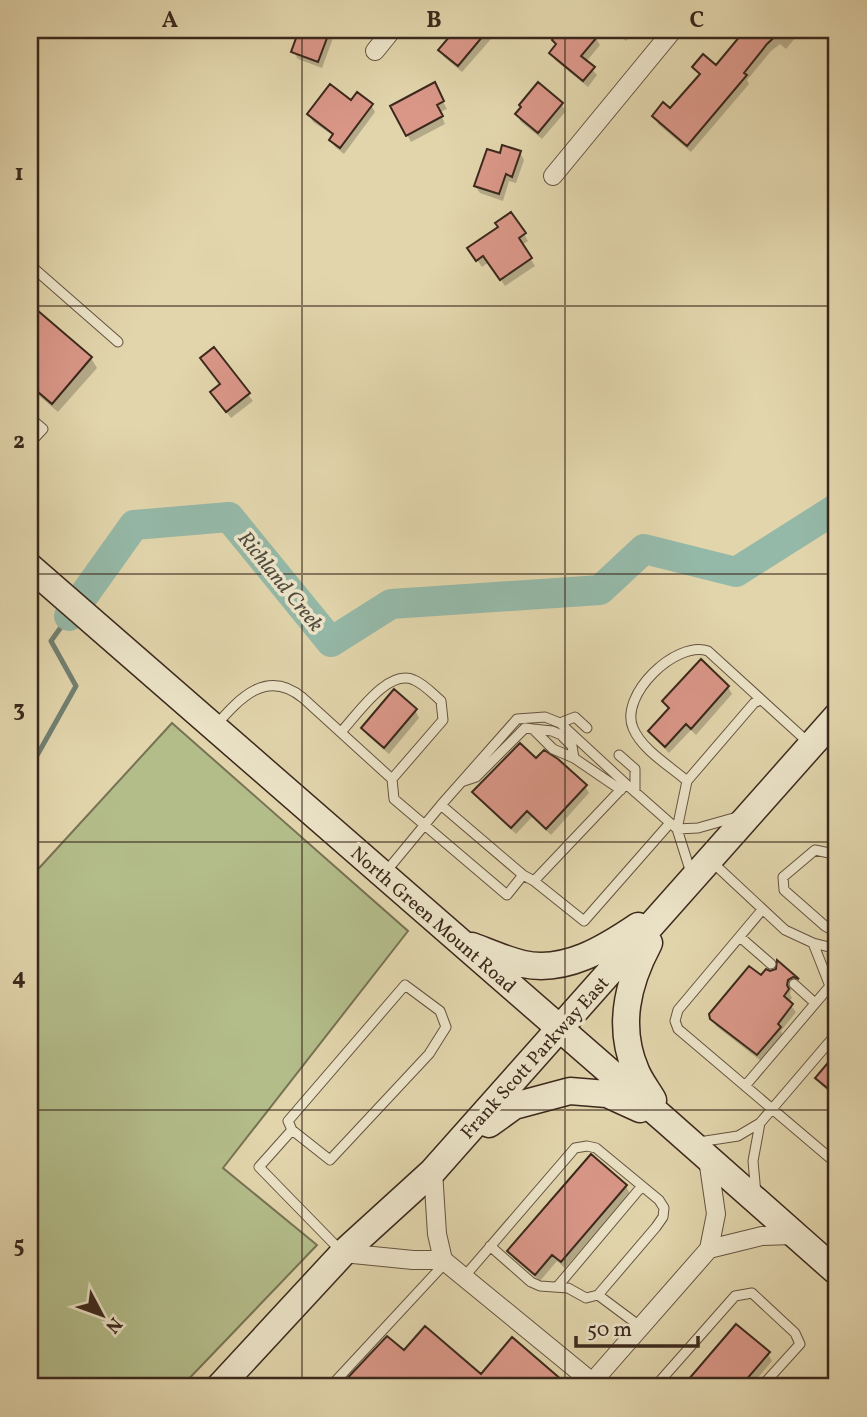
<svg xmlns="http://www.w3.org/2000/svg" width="867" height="1417" viewBox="0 0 867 1417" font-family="Vollkorn,serif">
<rect width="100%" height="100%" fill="#e2d5ac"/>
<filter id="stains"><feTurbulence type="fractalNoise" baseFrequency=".00286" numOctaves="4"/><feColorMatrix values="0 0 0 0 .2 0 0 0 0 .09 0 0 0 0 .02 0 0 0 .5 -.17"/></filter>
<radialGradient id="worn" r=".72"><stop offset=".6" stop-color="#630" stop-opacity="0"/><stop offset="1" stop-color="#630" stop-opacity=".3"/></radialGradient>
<path fill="#b3bd8a" stroke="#777253" stroke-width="2" d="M172 723 408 931 223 1168 317 1245 181 1387H30V878Z"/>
<path fill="#0003" d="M301 30H336L322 68 298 59 293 51Z
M457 30H499L462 72 444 57 440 50Z
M562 30 567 34 570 30H586L596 38 600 45 586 62 597 75 588 87 555 60 551 53 557 46 554 40Z
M613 30H635L626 41Z
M737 30H792L796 37 786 49 780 44 771 51 747 80 749 84 691 152 658 124 654 116 670 111 700 76 694 67H716L743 35Z
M434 85 447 109 440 112 445 124 411 142 392 107Z
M561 104 566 111 542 139 521 122 517 115Z
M371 105 375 112 344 154 335 147 331 140 334 136 313 122 309 114Z
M520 153 524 160 516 183 509 181 503 201 480 193 475 186 501 155Z
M524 234 528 241 522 245 535 266 505 286 489 262 482 267 474 255Z
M30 306 91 358 97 368 58 412 30 388Z
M214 350 253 401 231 418 216 399 221 385Z
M728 687 732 694 696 735 691 730 669 753 654 738 650 731 668 709 664 702Z
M415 710 419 718 389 754 367 735 363 728Z
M536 761 585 786 589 793 551 835 532 817 516 834 479 799 474 792Z
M778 964 800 985 792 987 790 994 792 998 788 1002 796 1012 781 1031 783 1035 761 1061 716 1026 712 1018 761 977 777 970Z
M837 1055V1099L821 1085 817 1078Z
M626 1186 630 1194 565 1268 557 1261 540 1281 513 1258 509 1251Z
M387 1338 404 1352 481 1376 562 1383 565 1387H341Z
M768 1354 772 1361 750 1387H691L689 1382Z"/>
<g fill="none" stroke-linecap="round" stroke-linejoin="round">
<path stroke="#717f70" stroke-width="5" d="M30 768 76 686 51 641 69 616"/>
<path stroke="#95b9a8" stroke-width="30" d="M69 616 134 525 229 517 331 642 391 604 600 590 644 549 736 572 837 508"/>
</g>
<path fill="#da9788" stroke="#3b281c" stroke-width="2" d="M299 30H330L318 62 291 52Z
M455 30H488L458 66 438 50Z
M560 30H603L581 56 595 67 583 81 549 53 556 44 552 40Z
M745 30H782L767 44 744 73 747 75 687 146 652 116 663 102 670 108 700 74 692 67 703 54 716 65Z
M435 82 444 101 437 105 443 116 406 136 390 106Z
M538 82 563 103 538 133 515 114 521 107 519 105Z
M330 84 351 100 357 92 373 104 340 148 329 140 333 134 307 114Z
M502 145 521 151 512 177 506 174 499 194 474 186 487 149 500 153Z
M511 212 526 233 519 238 532 258 500 280 483 256 476 261 467 248 498 227 495 223Z
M30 304 92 357 52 404 30 385Z
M214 347 250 393 226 412 210 392 220 384 200 358Z
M701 659 729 686 691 729 686 724 665 747 648 731 669 708 662 701Z
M394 689 417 709 384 748 361 728Z
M520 743 536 758 544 750 558 759 587 785 546 829 527 811 511 828 472 792Z
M777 960 799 979 793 977 788 980 787 985 789 989 784 996 793 1004 778 1024 781 1027 757 1055 710 1019 709 1014 749 966 761 975 766 969 770 971 776 969Z
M837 1052V1096L815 1078Z
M591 1154 627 1185 561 1262 552 1255 535 1275 507 1251Z
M736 1324 770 1352 740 1387H682Z
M425 1326 481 1374 512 1337 570 1387H339L387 1336 404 1350Z"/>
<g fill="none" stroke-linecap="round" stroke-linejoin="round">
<g stroke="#655340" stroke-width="11">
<path id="lane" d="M30 265 118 342
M30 418 43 429 30 443
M560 723 575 717 587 728
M216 725C240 698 267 668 303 698L392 779
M533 729 552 731 559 734
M341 732C357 715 388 668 414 680 424 684 433 694 441 701L443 720 392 779 394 799 507 895 523 875
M563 737 572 746 574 758
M619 755 635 769V792
M464 781 476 777 525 728 533 729 553 749 574 758 621 790
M687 781C670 766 642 750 633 728 619 695 676 640 708 651L810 744
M441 805 517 719 545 717 560 723 626 784
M837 857 834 854 815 850 783 877 784 890 825 926 837 933
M711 861 785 930 813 943 837 949
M691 873 677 829 687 781 754 703 760 700
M384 874 441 805 523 875 534 881 626 784 677 829 698 828 737 817
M534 881 584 921 670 823
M762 910 678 1010 675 1021 678 1029 837 1164
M740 937 771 964
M794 984 815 1003
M405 985 440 1011 446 1027 429 1054 330 1160 292 1130 288 1121Z
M745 1086 830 986 813 943
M292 1130 259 1167 342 1252
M699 1142 738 1136 760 1123 837 1033
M756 1194 753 1161 760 1123
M490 1246 531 1282 540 1286 568 1288 586 1298 598 1295
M464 1277 575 1148 587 1146 596 1148 659 1200 664 1208 663 1217 656 1227 598 1295 641 1327
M557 1287 642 1186
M330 1387 446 1262
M667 1387 660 1381 735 1296 752 1293 795 1333 800 1344 761 1387"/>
</g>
<g stroke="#655340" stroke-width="20">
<path id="street" d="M375 51 392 30
M553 176 673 30
M433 1171 437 1234 443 1260 598 1387
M709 1249 762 1236 794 1235
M343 1253 413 1260H443
M588 1387 709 1249 716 1214 708 1159"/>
</g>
<g stroke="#3b281c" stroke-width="29">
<path id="secondary" d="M30 567 665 1120 837 1272
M649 943C627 984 617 1027 636 1071 640 1081 648 1091 653 1100
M472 946C488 952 506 960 523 964 565 973 604 949 638 926
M489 1124 514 1106 570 1091 607 1094 640 1109
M219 1387 343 1253 433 1171 837 716"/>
</g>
<use href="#lane" stroke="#ece4c9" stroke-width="9"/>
<use href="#street" stroke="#ece4c9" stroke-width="18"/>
<use href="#secondary" stroke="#ece4c9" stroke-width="26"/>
</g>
<path fill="none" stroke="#3b281c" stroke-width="2" stroke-opacity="0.55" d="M302 30V1387M565 30V1387M30 306H837M30 574H837M30 842H837M30 1110H837"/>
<g text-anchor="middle" stroke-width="7" stroke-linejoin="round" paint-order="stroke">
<g font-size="19" fill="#3b281c" stroke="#ece4c9">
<text transform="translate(434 919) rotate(41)" y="7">North Green Mount Road</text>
<text transform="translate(534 1057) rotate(-48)" y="7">Frank Scott Parkway East</text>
</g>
<g font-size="21" font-style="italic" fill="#524c3f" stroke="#ece4c9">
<text transform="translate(281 581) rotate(51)" y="7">Richland Creek</text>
</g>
</g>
<rect width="867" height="1417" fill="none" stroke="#e2d5ac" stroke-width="77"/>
<g transform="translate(102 1315) rotate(131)" stroke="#ece4c9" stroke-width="5" paint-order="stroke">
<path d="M0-5L12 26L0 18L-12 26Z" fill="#3b281c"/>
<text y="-10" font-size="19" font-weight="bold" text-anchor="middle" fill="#3b281c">N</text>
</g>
<path d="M576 1336v10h122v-10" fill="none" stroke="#3b281c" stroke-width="3.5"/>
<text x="587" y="1336" font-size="21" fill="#3b281c" stroke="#ece4c9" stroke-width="5" paint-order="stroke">50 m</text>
<rect x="38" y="38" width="790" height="1340" fill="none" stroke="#3b281c" stroke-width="2.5"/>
<g font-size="23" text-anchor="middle" font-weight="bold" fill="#3b281c">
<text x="170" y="27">A</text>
<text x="434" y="27">B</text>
<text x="697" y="27">C</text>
<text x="19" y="180">1</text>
<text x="19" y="448">2</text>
<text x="19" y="716">3</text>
<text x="19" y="984">4</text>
<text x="19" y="1252">5</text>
</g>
<rect width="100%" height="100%" filter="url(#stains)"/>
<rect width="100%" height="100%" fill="url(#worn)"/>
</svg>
